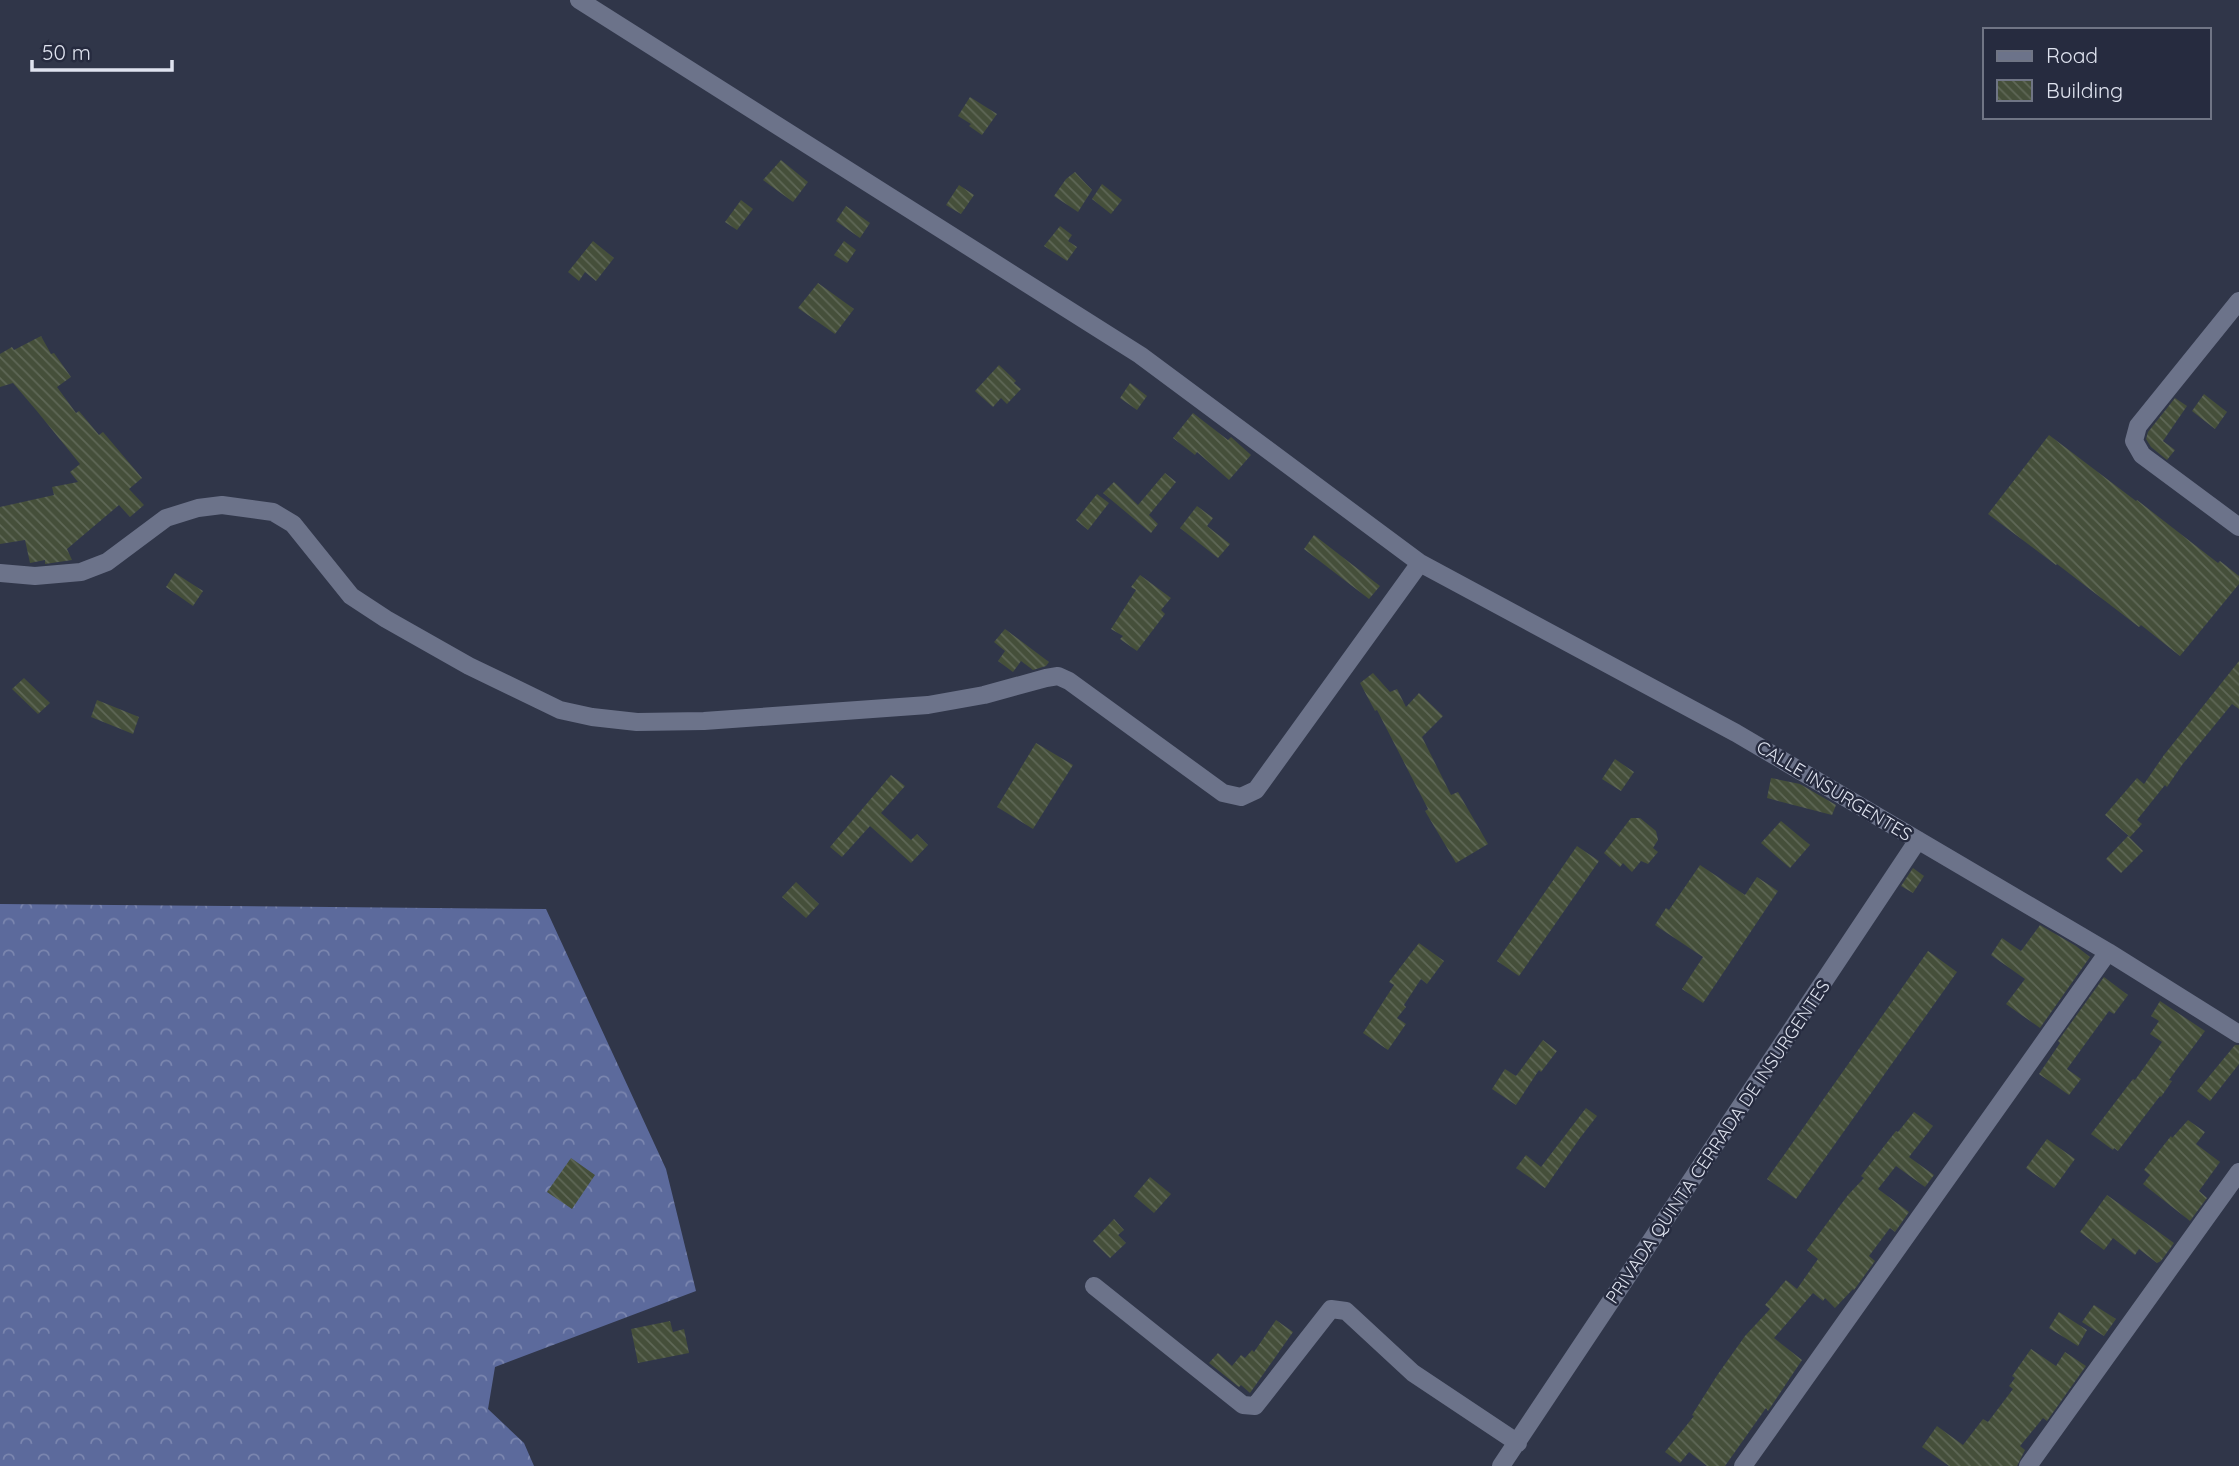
<svg xmlns="http://www.w3.org/2000/svg" width="2239" height="1466" viewBox="0 0 2239 1466" font-family="Quicksand,sans-serif">
<defs>
<pattern id="forest-crowns" width="20" height="18" patternUnits="userSpaceOnUse" patternTransform="scale(1.75)"><rect width="20" height="18" fill="#5c6a9c"/><path d="M2 6a3 3 0 1 1 6 0M12 15a3 3 0 1 1 6 0" fill="none" stroke="#7b86af"/></pattern>
<pattern id="building-back-hatch" width="6" height="6" patternUnits="userSpaceOnUse" patternTransform="scale(1.75)"><rect width="6" height="6" fill="#454f3a"/><path d="M-1 5l2 2M0 0l6 6M5-1l2 2" fill="none" stroke="#5f6857"/></pattern>
</defs>
<rect width="100%" height="100%" fill="#303649"/>
<path fill="url(#forest-crowns)" d="M0 904 546 909 666 1169 696 1291 495 1367 488 1409 524 1443 534 1466H0Z"/>
<path fill="url(#building-back-hatch)" d="M970 97 997 114 982 135 969 126 971 124 958 116Z
M781 160 808 182 793 202 763 180Z
M1075 172 1092 190 1078 212 1054 196 1066 179Z
M1102 184 1122 200 1111 214 1092 199Z
M959 185 974 195 961 214 946 205Z
M741 200 753 209 737 230 725 222Z
M846 206 870 223 860 238 836 221Z
M1060 226 1072 235 1068 241 1077 247 1067 261 1044 246Z
M593 241 614 258 596 281 585 272 579 281 568 272Z
M844 241 856 250 847 263 834 255Z
M818 283 854 309 835 334 798 308Z
M41 336 51 354 54 353 71 377 57 387 76 413 79 411 99 435 103 432 142 478 129 489 144 505 130 517 119 505 67 549 72 560 45 564V560L30 563 25 540 0 544V507L54 495 52 487 78 482 70 472 80 464 36 410 13 383 0 387V354L12 347 14 350Z
M999 365 1016 381 1014 383 1021 389 1007 404 1001 398 993 407 975 391Z
M1130 383 1147 396 1137 410 1120 398Z
M2204 394 2227 412 2215 429 2192 411Z
M2175 398 2187 406 2163 441 2175 450 2167 460 2151 447 2146 439 2148 432Z
M1193 413 1228 440 1231 437 1251 455 1229 480 1197 452 1195 455 1173 438Z
M2049 435 2136 501 2137 500 2218 563 2220 561 2239 576V584L2180 656 2141 625 2139 627 2057 564 2056 565 1988 514Z
M1165 473 1176 482 1149 515 1158 524 1151 533 1103 493 1114 482 1138 505Z
M1097 494 1109 503 1088 530 1076 520Z
M1197 506 1213 518 1207 526 1230 544 1218 558 1180 528Z
M1314 535 1380 586 1369 599 1304 549Z
M175 573 203 591 193 606 166 587Z
M1140 575 1171 598 1161 610 1165 614 1137 651 1120 639 1123 636 1111 629 1136 590 1131 587Z
M1005 629 1049 662 1046 666 1033 670 1021 661 1013 672 998 661 1005 651 994 642Z
M2239 661V709L2232 704 2182 765 2167 787 2165 785 2137 820 2142 824 2130 837 2105 815 2137 778 2144 784 2164 755Z
M1373 673 1390 692 1397 689 1406 707 1419 693 1443 716 1422 737 1451 795 1458 792 1488 844 1456 863 1425 811 1428 809 1377 710 1375 711 1360 683Z
M24 678 50 703 38 714 12 689Z
M97 700 139 717 133 734 91 717Z
M1036 743 1073 765 1033 829 997 807Z
M1615 759 1634 772 1621 791 1602 779Z
M891 775 905 786 881 813 911 840 917 834 928 845 911 863 870 826 842 857 830 847Z
M1771 778 1800 784 1836 805 1832 815 1767 798Z
M1631 818H1640L1656 831 1658 840 1653 848 1658 852 1648 864 1641 861 1632 872 1623 863 1620 867 1604 853Z
M1781 821 1810 845 1790 868 1761 843Z
M2128 836 2143 851 2121 873 2106 859Z
M1577 846 1599 861 1519 976 1497 961Z
M1700 865 1745 895 1757 877 1778 891 1703 1003 1682 989 1703 957 1655 925 1666 908 1669 910Z
M1913 868 1924 876 1913 893 1901 886Z
M796 882 819 904 806 918 782 897Z
M2040 925 2076 946 2090 957 2040 1028 2006 1004 2025 979 1991 955 2002 938 2021 951Z
M1419 943 1444 961 1427 984 1421 979 1404 1005 1406 1007 1397 1018 1406 1024 1388 1050 1363 1033 1394 985 1389 982Z
M1928 951 1957 972 1796 1199 1767 1179Z
M2104 977 2128 995 2114 1014 2109 1011 2067 1069 2081 1079 2069 1095 2039 1074 2060 1043 2058 1041Z
M2160 1001 2205 1031 2169 1080 2172 1081 2161 1097 2160 1096 2118 1151 2114 1148 2113 1150 2091 1134 2133 1079 2135 1080 2162 1042 2150 1034 2159 1021 2151 1016Z
M1543 1040 1557 1051 1541 1072 1539 1070 1516 1105 1492 1089 1505 1069 1516 1076Z
M2235 1045H2239V1064L2210 1101 2197 1091Z
M1586 1108 1597 1116 1580 1138 1545 1188 1516 1168 1526 1155 1541 1167Z
M1914 1112 1933 1126 1909 1157 1934 1175 1925 1187 1896 1166 1878 1189 1909 1212 1895 1232 1890 1228 1869 1256 1875 1261 1854 1290 1853 1289 1835 1308 1825 1298 1823 1301 1813 1293 1774 1338 1802 1360 1768 1411 1766 1408 1725 1466H1707L1689 1452 1680 1463 1665 1452 1694 1416 1692 1415 1718 1374 1745 1336 1770 1309 1765 1305 1786 1280 1797 1289 1818 1259 1807 1250 1848 1195 1864 1178 1861 1176 1885 1145 1896 1131 1898 1132Z
M2188 1120 2205 1132 2196 1144 2220 1162 2199 1191 2207 1198 2190 1221 2143 1184 2150 1175 2144 1170 2171 1136 2172 1138Z
M2047 1139 2075 1159 2054 1188 2026 1168Z
M571 1158 595 1175 572 1209 547 1192Z
M1150 1177 1171 1194 1154 1213 1134 1196Z
M2107 1195 2174 1243 2161 1261 2157 1263 2139 1249 2135 1255 2113 1238 2104 1250 2080 1232Z
M1114 1219 1124 1230 1118 1235 1126 1243 1110 1258 1093 1241Z
M2094 1305 2116 1319 2104 1336 2082 1322Z
M2059 1312 2087 1330 2078 1346 2049 1328Z
M1276 1320 1293 1332 1250 1393 1241 1385 1239 1387 1209 1363 1218 1353 1232 1366 1241 1355 1245 1358 1252 1350 1254 1352Z
M670 1321 673 1332 684 1329 689 1353 638 1363 631 1329Z
M2031 1349 2056 1366 2065 1352 2086 1366 2047 1421 2043 1418 2020 1446 2025 1450 2017 1466H1949L1922 1447 1937 1426 1963 1445 1983 1419 1988 1422 2013 1389 2009 1386 2015 1378 2012 1376Z"/>
<g fill="none" stroke-linecap="round" stroke-linejoin="round">
<path stroke="#6c738a" stroke-width="18" d="M579 0 1140 355 1420 563 1736 733 2108 952 2239 1034
M2239 301 2138 426 2134 441 2142 455 2239 527
M0 573 35 576 81 572 107 562 166 518 198 508 222 505 273 512 293 524 351 596 386 619 469 666 560 710 592 717 637 722 704 721 928 705 984 695 1046 678 1058 676 1069 681 1223 793 1241 797 1256 790 1420 563
M1094 1286 1243 1405 1255 1406 1331 1309 1346 1311 1413 1373 1518 1443
M1501 1466 1918 840
M1743 1466 2108 952
M2028 1466 2239 1172"/>
</g>
<g text-anchor="middle" stroke-width="5" stroke-linejoin="round" paint-order="stroke">
<g font-size="18" fill="#dfe3ef" stroke="#262b3f">
<text transform="translate(1834 791) rotate(31)" y="6">CALLE INSURGENTES</text>
<text transform="translate(1718 1142) rotate(-56)" y="6">PRIVADA QUINTA CERRADA DE INSURGENTES</text>
</g>
</g>
<rect x="1983" y="28" width="228" height="91" fill="#262b3f" stroke="#707585" stroke-width="2"/>
<rect x="1997" y="51" width="35" height="10" fill="#6c738a" stroke="#707585" stroke-width="2"/>
<text x="2046" y="63" font-size="21" fill="#dfe3ef">Road</text>
<rect x="1997" y="80" width="35" height="21" fill="url(#building-back-hatch)" stroke="#707585" stroke-width="2"/>
<text x="2046" y="98" font-size="21" fill="#dfe3ef">Building</text>
<path d="M32 60v10h140v-10" fill="none" stroke="#dfe3ef" stroke-width="3.5"/>
<text x="42" y="60" font-size="21" fill="#dfe3ef" stroke="#262b3f" stroke-width="5" paint-order="stroke">50 m</text>
</svg>
